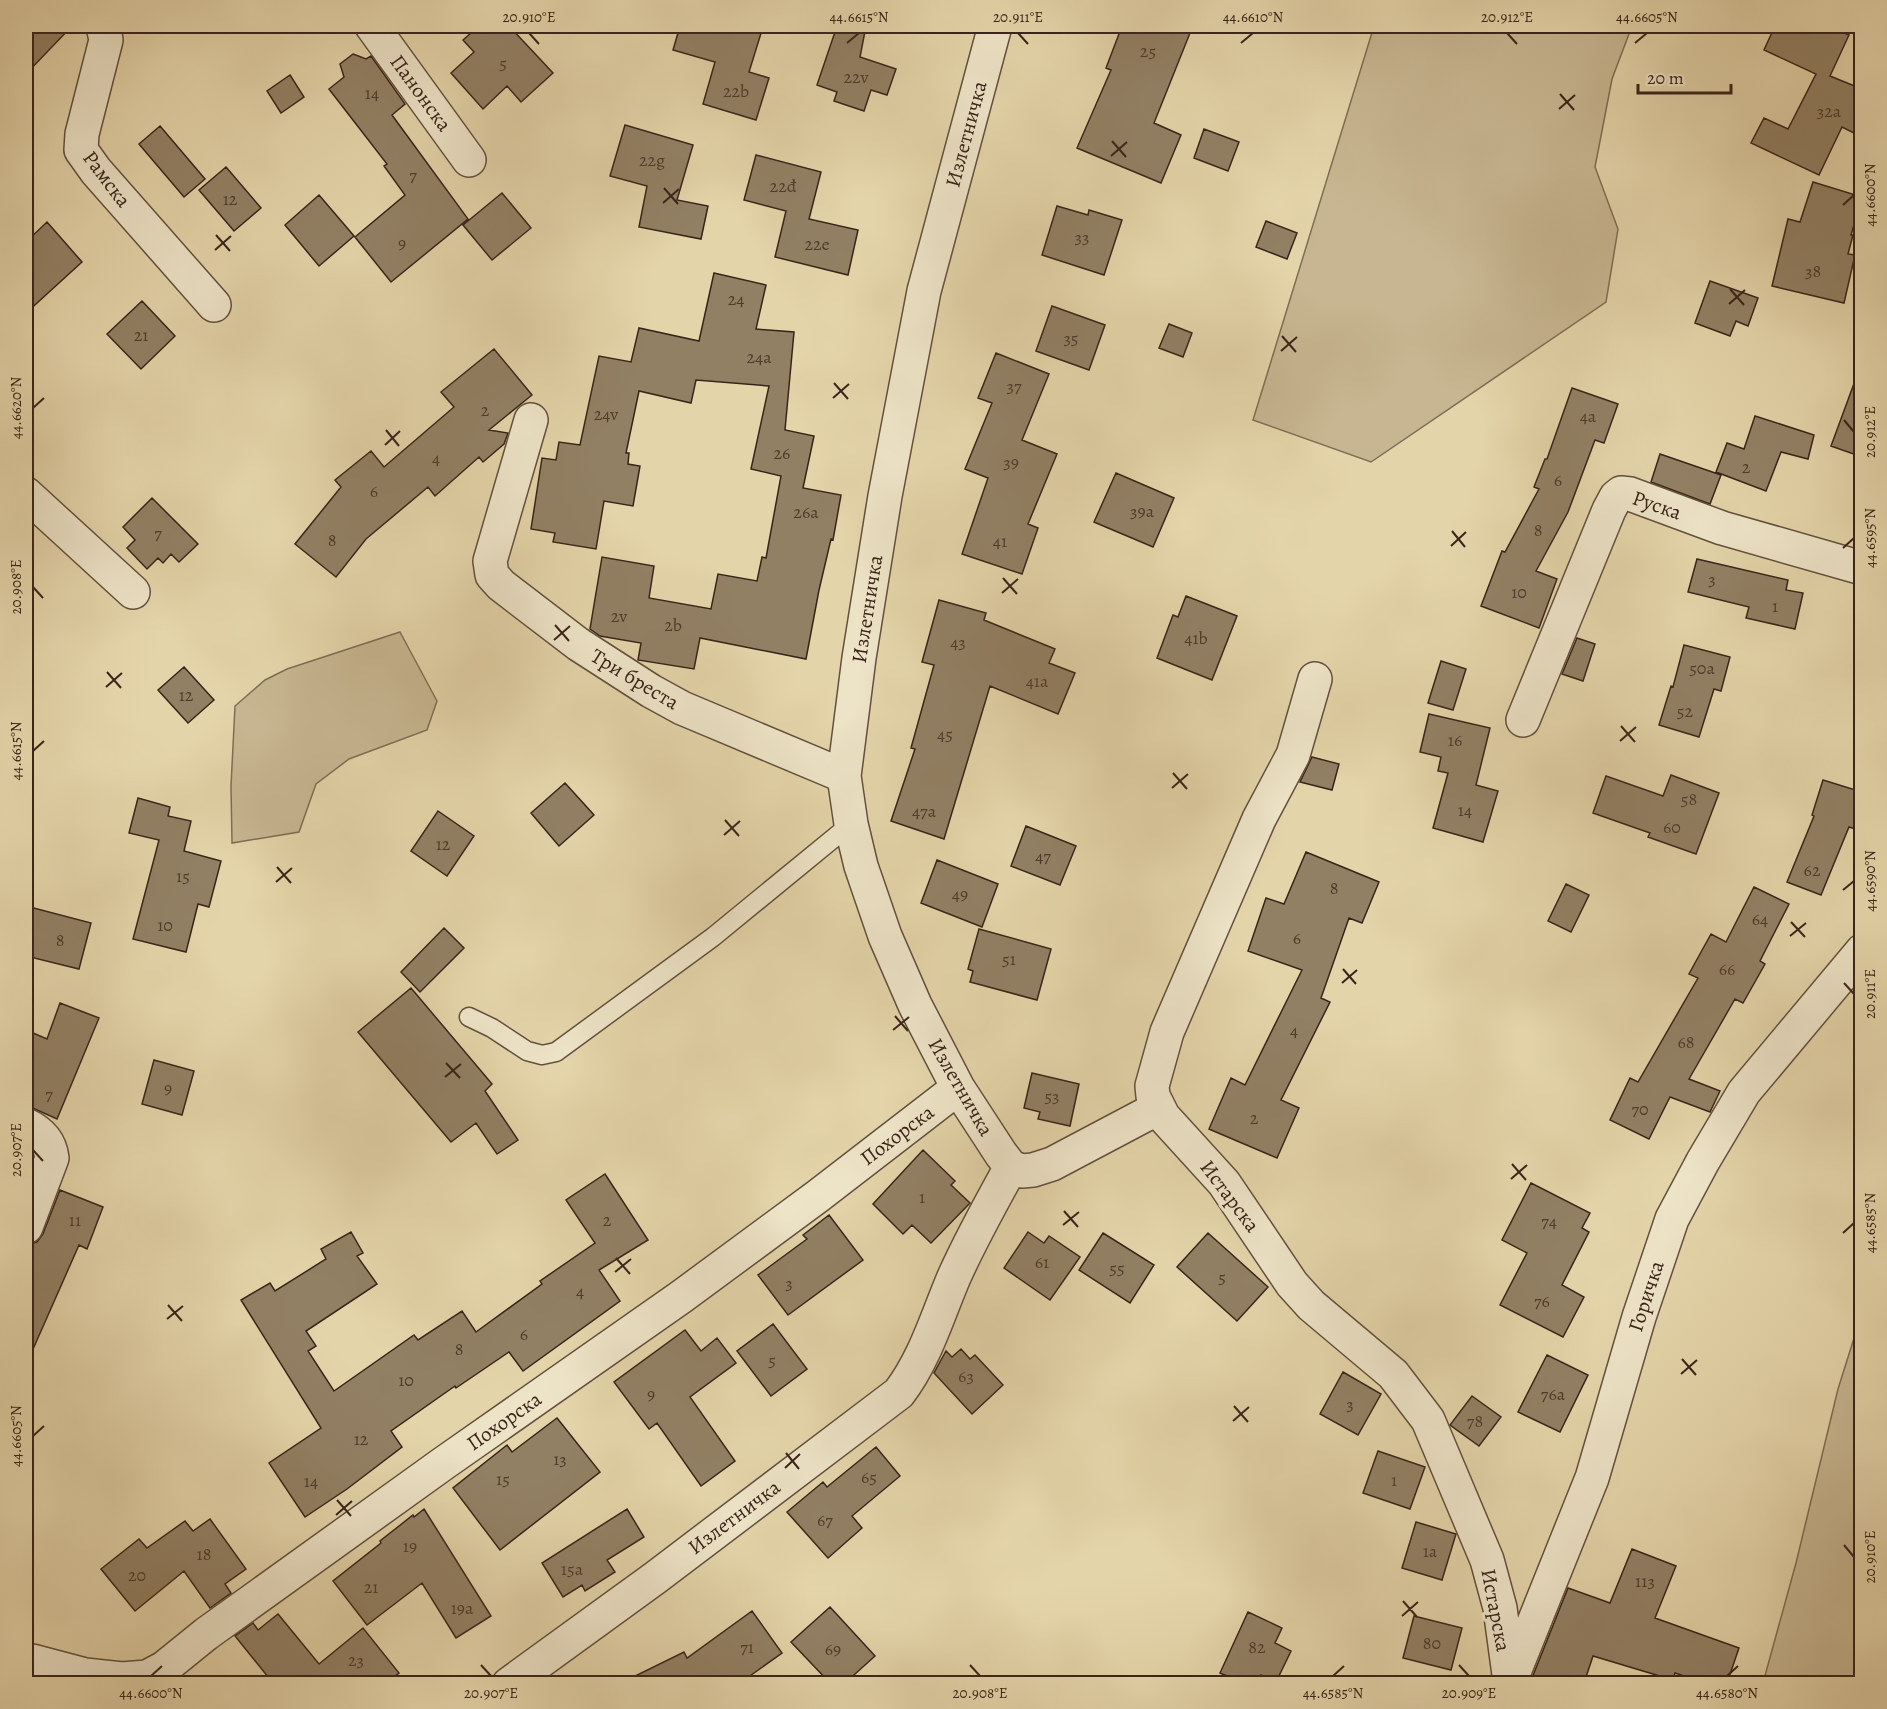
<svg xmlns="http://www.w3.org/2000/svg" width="1887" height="1709" viewBox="0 0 1887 1709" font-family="Alegreya,serif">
<rect width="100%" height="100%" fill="#e4d4a9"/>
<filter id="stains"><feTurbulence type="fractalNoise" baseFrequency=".00333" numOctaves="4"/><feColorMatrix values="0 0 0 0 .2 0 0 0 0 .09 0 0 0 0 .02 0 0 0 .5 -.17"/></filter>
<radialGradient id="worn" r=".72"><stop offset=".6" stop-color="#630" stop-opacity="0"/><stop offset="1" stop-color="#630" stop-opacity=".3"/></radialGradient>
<path fill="#c7b691" stroke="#806d56" stroke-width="1.5" d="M1374 26H1632L1612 79 1595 167 1618 229 1606 302 1371 462 1253 420Z
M400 632 437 701 427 730 349 759 316 784 299 832 232 843 231 786 235 706 265 680 287 669Z
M1861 1316V1683H1763L1796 1563 1838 1389Z"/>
<path fill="#928064" stroke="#39241a" stroke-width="1.5" d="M26 26H72L26 74Z
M479 26H509L553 73 521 102 507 86 483 109 451 73 474 52 463 40Z
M680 26H748L762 30 749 72 769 78 756 120 703 104 715 62 673 50Z
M837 26H866L860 57 896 69 887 95 871 90 864 111 834 101 837 92 817 85Z
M1122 26H1170L1190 33 1154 123 1181 135 1161 183 1077 148 1111 70 1106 68Z
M1775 26H1827L1849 35 1830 76 1862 89V137L1842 127 1819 175 1751 143 1764 118 1788 129 1816 74 1764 50Z
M353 54 366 59 371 56 405 104 392 115 468 219 391 282 355 237 405 195 384 166 387 164 329 89 344 77 340 64Z
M290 75 304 97 281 113 267 91Z
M625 125 693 145 677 200 708 206 701 239 639 227 647 186 610 176Z
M160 126 205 179 184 197 139 144Z
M1204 129 1239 142 1228 171 1194 158Z
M756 155 821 172 809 219 858 230 848 275 775 257 786 211 744 200Z
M226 167 261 208 234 231 199 190Z
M1813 182 1862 197 1851 235H1853L1848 254 1855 255 1844 303 1772 286 1788 219 1800 222Z
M502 193 531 228 492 260 463 225Z
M319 195 354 236 319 266 285 225Z
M1057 206 1088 215 1089 210 1122 220 1104 275 1042 255Z
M1266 221 1297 233 1287 259 1256 247Z
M47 222 82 262 26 313V242Z
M714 273 766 285 756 329 794 332 785 430 814 436 803 488 841 495 833 540 831 539 819 590 806 659 700 638 694 669 638 660 641 643 600 636 590 629 602 557 654 566 649 598 711 609 718 574 757 581 762 557 766 558 781 476 751 469 769 386 696 380 691 403 639 391 626 453H629L628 464 640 466 633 506 604 501 596 549 553 542 555 533 531 529 542 458 556 460 559 442 580 445 599 356 631 362 639 328 699 341Z
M1710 281 1758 298 1748 326 1736 321 1730 336 1695 323Z
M142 301 175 336 141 369 107 334Z
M1052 306 1105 325 1089 370 1036 351Z
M1169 324 1192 333 1183 357 1159 348Z
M494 349 532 395 489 430 508 433 504 444 483 462 479 457 435 496 428 487 366 539 336 577 295 544 341 487 335 480 371 451 384 467 454 407 441 392Z
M996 353 1049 374 1022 440 1057 454 1028 524 1038 528 1022 574 962 554 988 478 965 469 992 403 978 398Z
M1859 370 1862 371V457L1831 446Z
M1572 388 1618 404 1604 443 1595 440 1568 512 1536 571 1557 579 1539 628 1481 606 1502 551 1505 552 1539 489 1534 487 1545 459H1547Z
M1755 416 1814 435 1808 459 1781 452 1766 491 1716 472 1727 443 1744 449Z
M1660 454 1721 475 1710 504 1651 482Z
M1116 473 1174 498 1153 547 1094 522Z
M152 498 198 544 179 562 171 554 163 563 158 558 147 569 127 548 135 540 123 527Z
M1697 559 1788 580 1786 590 1803 593 1795 629 1746 618 1749 607 1688 592Z
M1186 596 1237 616 1212 680 1157 658 1173 615 1178 617Z
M939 600 986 613 984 620 1055 649 1049 663 1075 673 1058 714 990 686 944 839 891 821 915 749 911 748 934 665 922 662Z
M1577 638 1595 644 1583 681 1562 674Z
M1684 645 1730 657 1721 691 1714 689 1699 737 1659 725 1671 686 1673 687Z
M1441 661 1466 669 1453 710 1428 703Z
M184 667 214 700 188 723 158 690Z
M1429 714 1490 728 1476 785 1498 791 1483 842 1433 828 1448 773 1438 771 1441 757 1420 752Z
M1312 757 1339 764 1332 790 1300 782Z
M1671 775 1719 793 1696 854 1648 837 1650 833 1593 813 1606 776 1663 796Z
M1823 780 1862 792V831L1849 827 1821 895 1787 882 1814 816 1812 815Z
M565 783 594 815 559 846 531 813Z
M138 798 170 807 168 816 191 821 184 851 221 861 209 907 198 904 186 952 133 939 159 840 129 833Z
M438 811 474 836 447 876 411 851Z
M1026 826 1076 846 1060 885 1011 866Z
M1306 852 1379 882 1362 923 1349 918 1321 998 1330 1002 1281 1100 1299 1108 1277 1158 1209 1129 1231 1078 1245 1085 1302 970 1248 951 1266 898 1284 904Z
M937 860 998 884 982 927 921 903Z
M1566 884 1589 895 1571 932 1548 921Z
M1754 887 1789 904 1760 961 1765 964 1743 1003 1735 999 1689 1079 1720 1091 1710 1112 1670 1097 1649 1139 1610 1120 1630 1078 1638 1082 1698 978 1689 974 1711 934 1726 942Z
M26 906 91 923 79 969 26 956Z
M444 928 464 948 420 992 401 972Z
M979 929 1051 949 1037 1000 970 982 973 971 968 969Z
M411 988 492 1084 485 1091 518 1140 497 1154 476 1123 451 1142 358 1032Z
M60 1003 99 1018 57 1119 26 1105V1030L47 1039Z
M154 1060 194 1071 182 1115 142 1104Z
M1032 1073 1079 1084 1070 1126 1038 1119 1040 1112 1024 1108Z
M923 1150 955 1181 951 1185 970 1203 931 1243 912 1225 903 1234 873 1204Z
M605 1174 648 1240 599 1270 620 1301 523 1371 509 1352 456 1388 455 1386 391 1431 402 1447 347 1489 305 1517 269 1463 321 1428 241 1300 270 1283 275 1291 326 1259 321 1249 351 1232 363 1253 357 1256 377 1284 306 1331 316 1346 308 1351 334 1391 414 1335 418 1340 462 1311 476 1332 542 1284 540 1281 595 1243 566 1200Z
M1531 1183 1590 1213 1582 1228 1589 1232 1562 1285 1584 1297 1563 1337 1500 1305 1527 1253 1502 1240Z
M60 1190 103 1207 87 1249 79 1245 26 1365V1245L37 1242 43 1234Z
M829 1215 863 1260 788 1315 758 1275 807 1239 803 1235Z
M1028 1232 1044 1243 1049 1236 1080 1257 1050 1300 1004 1268Z
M1103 1233 1154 1265 1130 1303 1079 1270Z
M1208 1233 1268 1287 1237 1321 1177 1267Z
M773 1324 807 1369 771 1396 737 1351Z
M685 1330 701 1351 717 1338 736 1363 690 1397 735 1461 701 1486 657 1423 649 1429 614 1382Z
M961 1349 970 1359 975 1355 1003 1385 972 1414 934 1373 946 1351 952 1357Z
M1547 1355 1588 1375 1560 1432 1518 1412Z
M1343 1372 1381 1394 1358 1435 1320 1414Z
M1472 1396 1501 1417 1479 1446 1450 1425Z
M557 1418 600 1472 500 1550 453 1488 507 1445 512 1452Z
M876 1447 900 1476 852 1516 862 1528 828 1558 787 1512 823 1482 827 1487Z
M1378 1451 1425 1467 1410 1509 1363 1493Z
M424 1509 491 1616 456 1638 422 1583 367 1625 333 1581 381 1543 380 1541 413 1515 414 1517Z
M627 1509 644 1537 607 1560 615 1572 585 1591 582 1585 563 1597 542 1563Z
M210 1519 246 1569 225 1584 231 1593 210 1608 184 1571 135 1611 101 1569 139 1539 147 1548 185 1521 193 1531Z
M1416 1522 1456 1534 1442 1580 1402 1568Z
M1632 1549 1676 1566 1655 1618 1739 1648 1727 1683H1705L1675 1673 1673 1680 1593 1656 1584 1683H1530L1568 1588 1610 1603Z
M830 1607 875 1656 845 1683H830L791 1642Z
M752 1611 782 1653 740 1683H621L684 1652 687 1658Z
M1248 1612 1282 1628 1275 1643 1291 1651 1276 1682 1261 1675 1257 1683H1244L1220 1673Z
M278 1614 319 1664 363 1628 399 1673 386 1683H273L235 1636 253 1623 258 1630Z
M1414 1616 1462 1628 1451 1670 1403 1658Z"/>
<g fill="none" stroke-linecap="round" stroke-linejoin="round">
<g stroke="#64503e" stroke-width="21">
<path id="service" d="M469 1017 492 1028 527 1051 542 1055 556 1052 713 937 851 824"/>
</g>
<g stroke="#64503e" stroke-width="36">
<path id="minor" d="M103 26 106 40 82 134 81 150 96 171 214 305
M372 26 469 160
M995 26 924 291 885 496 859 658 844 776 851 824 861 866 885 936 915 1005 958 1088 1001 1154 1011 1167 1022 1171 1033 1170 1052 1164 1158 1108
M531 420 490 561 492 575 501 585 578 644 651 691 682 708 844 776
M26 494 133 592
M1315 679 1293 755 1259 819 1167 1032 1152 1086 1153 1096 1163 1116 1224 1183 1292 1284 1311 1305 1393 1374 1428 1420 1487 1560 1500 1608 1510 1682
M1523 720 1609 510 1616 497 1621 493 1630 494 1722 528 1862 568
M26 1125C41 1132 50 1142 52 1158L26 1227
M26 1662 32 1661 85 1675 122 1679 147 1677 164 1668 206 1634 444 1463 681 1297 818 1196 958 1088
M1510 1682 1592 1478 1639 1317 1672 1219 1703 1161 1744 1092 1862 951
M509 1684 655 1578 899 1393C925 1359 937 1317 954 1277 971 1239 991 1203 1011 1167"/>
</g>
<use href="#service" stroke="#ede3c7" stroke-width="18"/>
<use href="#minor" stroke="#ede3c7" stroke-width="33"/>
</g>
<path fill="none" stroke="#39241a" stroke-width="2" d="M529 33 539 44M1018 33 1028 44M1507 33 1517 44M847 43 859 33M1241 43 1253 33M1635 43 1647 33M1560 94 1574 110M1559 109 1575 95M1112 141 1126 157M1111 156 1127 142M664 188 678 204M663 203 679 189M1843 205 1854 195M216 235 230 251M215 250 231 236M1730 289 1744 305M1729 304 1745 290M1282 336 1296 352M1281 351 1297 337M834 383 848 399M833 398 849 384M33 408 44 398M1844 420 1854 432M386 430 399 446M385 445 400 431M1452 531 1465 547M1451 546 1466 532M1843 548 1854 538M1003 578 1017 594M33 587 43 598M1002 593 1018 579M555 625 569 641M554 640 570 626M107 672 121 688M106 687 122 673M1621 726 1635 742M1620 741 1636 727M33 751 44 741M1173 773 1187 789M1172 788 1188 774M725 820 739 836M724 835 740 821M277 867 291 883M276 882 292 868M1843 890 1854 881M1791 922 1805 937M1790 936 1806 923M1343 969 1356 984M1342 983 1357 970M1844 983 1854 994M895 1016 908 1031M893 1030 909 1017M446 1063 460 1078M445 1077 461 1064M33 1150 43 1161M1512 1164 1526 1180M1511 1179 1527 1165M1064 1211 1078 1227M1063 1225 1079 1212M1843 1233 1854 1223M616 1258 630 1274M615 1272 631 1259M168 1305 182 1321M167 1319 183 1306M1682 1359 1696 1375M1681 1374 1697 1360M1234 1406 1248 1422M1233 1421 1249 1407M33 1436 44 1426M786 1453 799 1469M785 1468 800 1454M337 1500 351 1516M336 1515 352 1501M1844 1545 1854 1557M1403 1601 1417 1617M1402 1616 1418 1602M481 1665 491 1676M970 1665 980 1676M1459 1665 1469 1676M151 1676 162 1666M1333 1676 1344 1666M1727 1676 1738 1666"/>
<g text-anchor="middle" stroke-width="6" stroke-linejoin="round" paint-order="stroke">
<g font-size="18" fill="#4f3b2c">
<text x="1148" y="57">25</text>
<text x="503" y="69">5</text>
<text x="856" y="83">22v</text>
<text x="736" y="97">22b</text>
<text x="372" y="99">14</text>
<text x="1829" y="117">32a</text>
<text x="652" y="166">22g</text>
<text x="413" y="181">7</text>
<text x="783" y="192">22đ</text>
<text x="230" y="205">12</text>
<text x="1082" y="243">33</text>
<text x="402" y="249">9</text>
<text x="817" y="250">22e</text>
<text x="1813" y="277">38</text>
<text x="736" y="305">24</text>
<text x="141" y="341">21</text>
<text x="1071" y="344">35</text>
<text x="759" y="363">24a</text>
<text x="1014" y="392">37</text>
<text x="485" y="416">2</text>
<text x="606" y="420">24v</text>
<text x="1588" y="422">4a</text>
<text x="782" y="459">26</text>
<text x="436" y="464">4</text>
<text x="1011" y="468">39</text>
<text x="1746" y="473">2</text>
<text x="1558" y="486">6</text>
<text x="374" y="497">6</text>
<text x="1142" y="517">39a</text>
<text x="806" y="518">26a</text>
<text x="1538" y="536">8</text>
<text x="158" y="539">7</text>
<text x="332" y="546">8</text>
<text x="1000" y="547">41</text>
<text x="1712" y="585">3</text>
<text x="1519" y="598">10</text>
<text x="1775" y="612">1</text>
<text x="619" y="622">2v</text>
<text x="673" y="631">2b</text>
<text x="1196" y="644">41b</text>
<text x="958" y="648">43</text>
<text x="1702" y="674">50a</text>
<text x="1037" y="687">41a</text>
<text x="186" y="701">12</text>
<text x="1685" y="717">52</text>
<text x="945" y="740">45</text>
<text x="1455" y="746">16</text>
<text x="1689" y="805">58</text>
<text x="1465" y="816">14</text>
<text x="924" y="817">47a</text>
<text x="1672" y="833">60</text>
<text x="443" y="850">12</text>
<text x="1043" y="862">47</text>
<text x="1812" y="876">62</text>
<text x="183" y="882">15</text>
<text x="1334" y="894">8</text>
<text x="960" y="900">49</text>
<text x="1760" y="925">64</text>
<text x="165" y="931">10</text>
<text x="1297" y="944">6</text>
<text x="60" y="946">8</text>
<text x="1009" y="965">51</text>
<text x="1727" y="975">66</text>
<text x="1294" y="1036">4</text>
<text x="1686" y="1048">68</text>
<text x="168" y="1094">9</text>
<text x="49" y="1100">7</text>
<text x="1052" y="1102">53</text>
<text x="1640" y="1115">70</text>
<text x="1254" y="1124">2</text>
<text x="922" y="1203">1</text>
<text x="75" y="1226">11</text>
<text x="607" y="1226">2</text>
<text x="1549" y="1227">74</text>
<text x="1042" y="1268">61</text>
<text x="1117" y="1274">55</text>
<text x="1222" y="1283">5</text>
<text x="789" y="1289">3</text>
<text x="580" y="1297">4</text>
<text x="1542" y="1307">76</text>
<text x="524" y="1340">6</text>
<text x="459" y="1355">8</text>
<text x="772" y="1366">5</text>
<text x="966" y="1382">63</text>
<text x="406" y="1386">10</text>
<text x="651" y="1400">9</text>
<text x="1553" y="1400">76a</text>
<text x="1350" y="1410">3</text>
<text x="1475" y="1427">78</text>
<text x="361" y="1445">12</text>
<text x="560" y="1465">13</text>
<text x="869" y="1483">65</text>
<text x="503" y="1485">15</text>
<text x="1394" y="1486">1</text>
<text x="311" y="1487">14</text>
<text x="825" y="1526">67</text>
<text x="410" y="1552">19</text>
<text x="1430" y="1557">1a</text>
<text x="204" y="1560">18</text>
<text x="572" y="1575">15a</text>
<text x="137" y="1581">20</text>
<text x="1645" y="1587">113</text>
<text x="371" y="1593">21</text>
<text x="462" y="1614">19a</text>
<text x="1432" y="1649">80</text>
<text x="747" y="1653">71</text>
<text x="1257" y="1653">82</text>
<text x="833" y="1655">69</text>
<text x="356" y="1666">23</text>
</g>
<g font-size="21" fill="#39241a" stroke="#ede3c7">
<text transform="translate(421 93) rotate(54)" y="7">Панонска</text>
<text transform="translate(966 134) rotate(-75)" y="7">Излетничка</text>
<text transform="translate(107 179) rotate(53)" y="7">Рамска</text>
<text transform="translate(1657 505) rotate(19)" y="7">Руска</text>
<text transform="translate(867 609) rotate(-81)" y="7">Излетничка</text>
<text transform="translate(635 679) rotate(31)" y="7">Три бреста</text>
<text transform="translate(961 1087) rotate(60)" y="7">Излетничка</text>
<text transform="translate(897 1135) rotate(-37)" y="7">Похорска</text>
<text transform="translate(1230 1196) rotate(53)" y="7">Истарска</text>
<text transform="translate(1646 1296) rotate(-72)" y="7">Горичка</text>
<text transform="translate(504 1421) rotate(-35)" y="7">Похорска</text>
<text transform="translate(734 1517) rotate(-37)" y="7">Излетничка</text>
<text transform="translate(1496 1610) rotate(79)" y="7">Истарска</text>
</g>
</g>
<rect width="1887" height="1709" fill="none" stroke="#e4d4a9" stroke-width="66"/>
<path d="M1638 84v9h93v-9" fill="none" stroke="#39241a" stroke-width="3"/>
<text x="1647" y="84" font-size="18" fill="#39241a" stroke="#ede3c7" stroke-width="4.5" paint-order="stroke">20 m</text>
<rect x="33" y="33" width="1821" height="1643" fill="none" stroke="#39241a" stroke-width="2"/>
<g font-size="15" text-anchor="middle" fill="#39241a">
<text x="529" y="22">20.910°E</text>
<text x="859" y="22">44.6615°N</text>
<text x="1018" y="22">20.911°E</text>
<text x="1253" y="22">44.6610°N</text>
<text x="1507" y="22">20.912°E</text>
<text x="1647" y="22">44.6605°N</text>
<text transform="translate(1870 195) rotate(-90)" y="5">44.6600°N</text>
<text transform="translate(16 408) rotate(-90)" y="5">44.6620°N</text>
<text transform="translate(1870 432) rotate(-90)" y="5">20.912°E</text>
<text transform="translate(1870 538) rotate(-90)" y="5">44.6595°N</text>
<text transform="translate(16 587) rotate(-90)" y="5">20.908°E</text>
<text transform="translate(16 751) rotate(-90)" y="5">44.6615°N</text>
<text transform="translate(1870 881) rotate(-90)" y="5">44.6590°N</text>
<text transform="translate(1870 994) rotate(-90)" y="5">20.911°E</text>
<text transform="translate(16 1150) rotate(-90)" y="5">20.907°E</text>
<text transform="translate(1870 1223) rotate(-90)" y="5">44.6585°N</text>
<text transform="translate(16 1436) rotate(-90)" y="5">44.6605°N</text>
<text transform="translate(1870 1557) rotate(-90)" y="5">20.910°E</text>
<text x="151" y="1698">44.6600°N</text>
<text x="491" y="1698">20.907°E</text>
<text x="980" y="1698">20.908°E</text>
<text x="1333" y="1698">44.6585°N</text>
<text x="1469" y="1698">20.909°E</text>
<text x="1727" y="1698">44.6580°N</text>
</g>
<rect width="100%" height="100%" filter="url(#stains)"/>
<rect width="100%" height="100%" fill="url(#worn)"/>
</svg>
